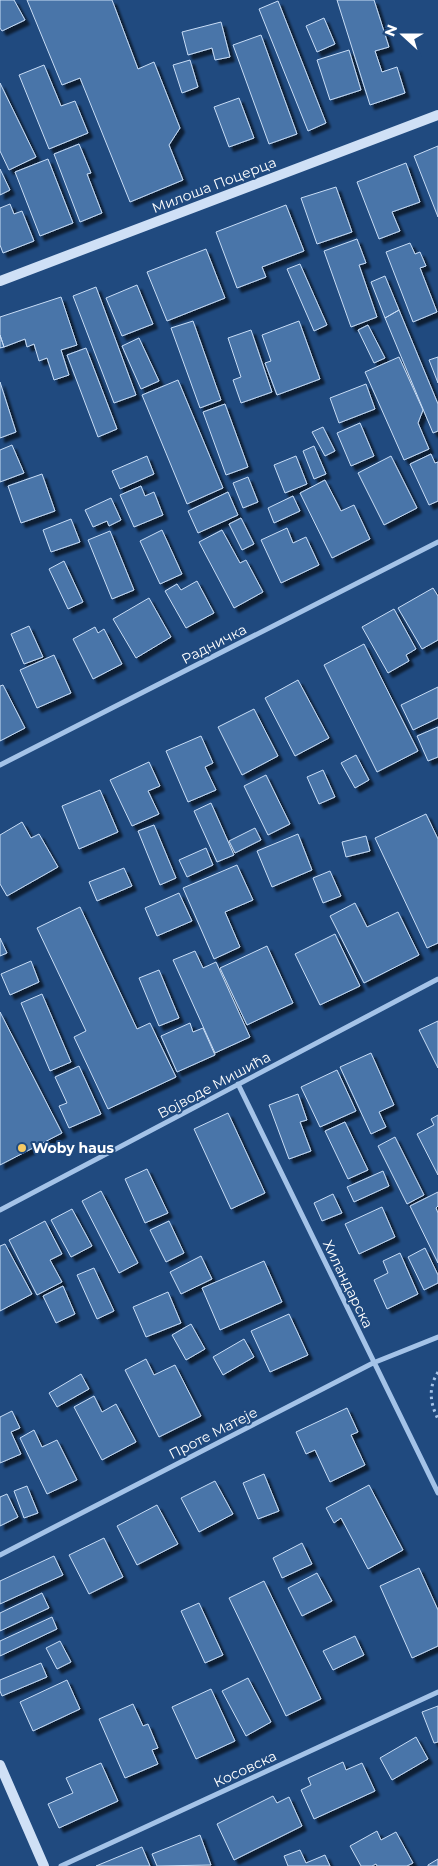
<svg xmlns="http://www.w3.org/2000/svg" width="438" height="1866" viewBox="0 0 438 1866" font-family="Montserrat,sans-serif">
<defs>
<filter id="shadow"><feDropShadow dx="4.5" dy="4.5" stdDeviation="1" flood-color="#0009"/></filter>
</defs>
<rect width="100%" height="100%" fill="#204a7f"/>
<path fill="#4874a9" stroke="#c8ddf6" filter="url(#shadow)" d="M0 0H14L25 20 2 31 0 28Z
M27 0H112L138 69 154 62 180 128 169 145 183 180 130 202 80 78 62 85Z
M337 0H374L389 47 375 51 382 72 397 67 405 93 370 105Z
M278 1 326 123 308 131 259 9Z
M324 18 335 44 317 52 306 26Z
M221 22 230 57 215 60 212 48 188 55 182 32Z
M261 35 297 134 269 144 233 45Z
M349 50 361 90 330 100 317 60Z
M190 60 198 87 182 93 173 65Z
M44 65 61 106 75 101 88 133 49 149 19 75Z
M0 83 36 157 9 170 0 151Z
M239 98 254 138 229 147 214 107Z
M79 144 91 173 87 174 102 213 80 222 54 154Z
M438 146V217L414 156Z
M48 159 73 223 40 236 15 172Z
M406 163 420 202 392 212 400 231 379 239 357 182Z
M0 169 10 190 0 195Z
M336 187 352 232 317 244 301 198Z
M10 204 14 214 22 211 34 241 3 253 0 245V208Z
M286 205 304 251 262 267 266 277 237 288 216 232Z
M357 239 366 263 359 265 377 317 351 327 324 251Z
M410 243 415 254 420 252 426 266 420 268 437 312 413 322 386 252Z
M206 249 225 298 167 321 147 272Z
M300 264 327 325 314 331 287 269Z
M385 276 399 310 385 318 371 282Z
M137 285 153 324 122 336 106 298Z
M96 287 136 395 114 403 73 296Z
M61 297 77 345 61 350 69 375 54 380 47 358 39 361 34 344 27 347 25 339 4 347 0 335V317Z
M399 310 438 404V431L433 433 385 318Z
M193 321 221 400 200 408 171 328Z
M299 321 320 379 277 395 265 363 271 361 262 335Z
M368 325 385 358 374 363 358 330Z
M251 330 272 392 241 403 233 380 241 377 228 338Z
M0 335 4 347 0 348Z
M139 338 159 381 141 389 122 346Z
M86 348 117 429 98 437 67 355Z
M399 357 423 410 418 423 429 449 404 460 365 372Z
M438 357V383L429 360Z
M178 380 223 488 187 504 142 395Z
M0 382 16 432 0 438Z
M366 384 375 409 339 423 330 398Z
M225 404 248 467 226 475 203 412Z
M360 423 374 456 351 466 337 433Z
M323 427 335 451 325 456 312 432Z
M12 445 24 473 0 482V450Z
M314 446 326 474 314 479 303 451Z
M431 454 435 463 438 462V501L429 505 410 464Z
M147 456 154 474 120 489 112 471Z
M296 456 307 484 285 493 274 465Z
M391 456 417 508 384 525 358 473Z
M42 474 55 511 21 523 8 486Z
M248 477 258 502 243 508 233 483Z
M325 480 341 511 354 505 370 539 332 558 300 493Z
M141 486 145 496 154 492 163 515 134 527 120 495Z
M228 492 238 515 198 533 188 511Z
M293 496 300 511 274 523 268 508Z
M111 498 121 520 109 526 107 521 93 527 85 510Z
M241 518 254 544 242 550 229 524Z
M71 519 80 542 51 552 43 530Z
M287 528 293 543 306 537 319 565 281 583 261 540Z
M162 530 182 574 160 584 140 541Z
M222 530 240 563 246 560 263 592 234 608 199 542Z
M110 531 134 590 112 599 88 540Z
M64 561 83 602 68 609 49 569Z
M197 581 214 613 186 628 165 591 177 584 181 590Z
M433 588 438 596V640L422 649 398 608Z
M149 598 171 637 136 658 113 619Z
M394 609 416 649 406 655 409 661 388 673 362 627Z
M29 626 43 657 24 664 11 634Z
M95 627 98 633 104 629 122 664 93 679 73 639Z
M364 644 418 751 377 772 324 665Z
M54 655 71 693 37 708 20 670Z
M298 680 329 738 295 756 265 698Z
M3 685 25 728 0 741V686Z
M438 687V718L413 730 401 705Z
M254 709 278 756 242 775 218 727Z
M438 727V757L428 761 417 736Z
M201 736 213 763 205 767 216 790 188 802 166 751Z
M356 755 369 780 355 788 341 763Z
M149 762 160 786 148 791 159 814 132 826 110 780Z
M323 770 335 797 319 804 307 777Z
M266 775 290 824 268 835 244 786Z
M100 790 118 832 79 849 62 806Z
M211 803 234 855 217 862 194 811Z
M426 814 438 839V943L427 948 375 838Z
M22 822 31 838 39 834 58 867 7 896 0 884V835Z
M154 825 176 878 160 885 138 831Z
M255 828 261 840 235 853 229 841Z
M298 834 312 870 272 887 257 851Z
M366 836 370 851 346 857 342 842Z
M206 848 213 865 187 877 179 860Z
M237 865 253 900 225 912 240 947 214 959 183 888Z
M124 868 132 886 97 901 89 882Z
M330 871 341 896 323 903 313 878Z
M179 893 192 921 157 936 145 908Z
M355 903 367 927 398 912 419 955 364 983 330 916Z
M80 907 137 1029 150 1023 176 1077 108 1109 74 1037 86 1031 37 928Z
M335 934 360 986 320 1005 295 954Z
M0 938 7 953 0 956Z
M267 946 293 1003 247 1025 220 968Z
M195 951 203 968 216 962 250 1037 215 1053 173 960Z
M31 961 39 982 10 995 1 974Z
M159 970 179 1018 159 1026 139 978Z
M42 994 71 1062 50 1071 21 1003Z
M0 1012 62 1133 0 1165Z
M438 1021V1068L419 1030Z
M190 1023 193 1032 203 1028 215 1055 177 1072 161 1036Z
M371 1053 394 1105 379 1112 386 1127 371 1134 340 1067Z
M79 1066 101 1114 69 1128 59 1106 67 1103 55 1077Z
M337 1070 356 1111 320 1127 301 1087Z
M298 1094 307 1120 300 1122 311 1151 289 1159 269 1105Z
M228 1113 265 1193 231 1209 194 1129Z
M438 1115V1175L417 1134 434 1125 431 1119Z
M345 1122 368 1170 348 1179 325 1131Z
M395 1137 424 1195 407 1204 378 1146Z
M147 1169 168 1213 145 1223 125 1179Z
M383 1171 389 1186 354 1202 347 1187Z
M101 1191 138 1263 119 1273 82 1201Z
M438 1192V1206L436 1208 438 1213V1263L410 1206Z
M333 1194 342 1213 322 1221 314 1203Z
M382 1207 395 1237 359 1254 345 1224Z
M72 1209 92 1246 71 1257 51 1220Z
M45 1221 62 1254 50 1260 62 1282 37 1295 9 1240Z
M169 1221 184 1253 166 1262 150 1230Z
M5 1244 32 1294 0 1311V1246Z
M425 1248 438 1275V1283L424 1290 408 1257Z
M400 1253 418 1294 387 1309 374 1280 388 1273 383 1261Z
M201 1256 212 1279 181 1294 170 1272Z
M264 1261 282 1302 220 1330 202 1288Z
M94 1268 114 1311 97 1319 77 1275Z
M63 1286 75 1314 56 1323 43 1296Z
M168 1292 181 1323 146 1337 133 1307Z
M289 1314 308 1355 270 1372 251 1331Z
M191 1324 205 1349 186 1360 172 1335Z
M244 1339 254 1357 223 1375 213 1357Z
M146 1359 154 1375 175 1365 201 1416 159 1437 125 1370Z
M81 1374 89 1389 57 1407 49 1393Z
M94 1396 102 1412 116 1404 136 1442 102 1460 74 1407Z
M347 1408 358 1432 351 1435 365 1465 330 1482 315 1450 306 1454 296 1432Z
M12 1411 20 1428 11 1432 21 1454 0 1463V1417Z
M34 1430 42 1447 57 1440 77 1480 47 1494 20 1438Z
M264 1474 279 1511 258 1519 243 1483Z
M215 1481 233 1514 199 1532 181 1498Z
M369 1485 403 1550 368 1569 341 1518 334 1523 326 1508Z
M27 1486 38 1513 24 1518 14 1491Z
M7 1494 18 1517 0 1526V1497Z
M157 1505 178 1544 137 1565 117 1526Z
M104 1538 123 1577 89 1594 69 1555Z
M302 1543 312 1564 282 1578 273 1558Z
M54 1556 63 1575 0 1604V1581Z
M419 1568 438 1610V1646L412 1658 380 1586Z
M317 1573 332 1601 302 1616 288 1588Z
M264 1581 321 1699 286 1716 229 1598Z
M42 1593 49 1608 0 1631V1613Z
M199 1603 223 1655 205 1663 181 1611Z
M52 1617 57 1629 0 1656V1641Z
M355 1636 364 1655 333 1670 323 1651Z
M60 1641 71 1662 57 1669 46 1648Z
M41 1663 47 1677 2 1696 0 1691V1680Z
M248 1678 271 1722 246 1736 222 1691Z
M67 1680 80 1709 33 1731 20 1702Z
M211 1689 235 1741 196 1759 172 1707Z
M133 1704 143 1726 148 1724 158 1748 152 1750 158 1764 125 1778 99 1719Z
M438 1706V1742L434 1743 422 1712Z
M416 1737 428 1759 392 1780 380 1758Z
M343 1762 346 1770 362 1763 375 1791 314 1819 301 1790 311 1785 308 1778Z
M101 1763 118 1801 59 1828 48 1804 73 1793 66 1778Z
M273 1796 277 1803 289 1797 302 1826 234 1860 217 1824Z
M377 1831 381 1840 396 1832 413 1863 407 1866H377L376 1864 372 1866H361L350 1846Z
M200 1835 211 1865 157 1866 152 1854Z
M142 1847 150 1866H96Z
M300 1850 306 1863 325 1855 330 1866H288L284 1856Z
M438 1859V1866H428V1865Z"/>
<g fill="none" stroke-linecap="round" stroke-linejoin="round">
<path stroke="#a4c3e8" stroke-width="3" stroke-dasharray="2.5 4" stroke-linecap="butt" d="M438 1372C428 1388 430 1403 438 1419"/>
<path stroke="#a4c3e8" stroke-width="5" d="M0 765 438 542
M238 1084 438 1493
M0 1210 438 979
M0 1555 373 1363 438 1337
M61 1866 438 1692"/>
<path stroke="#cfe0f6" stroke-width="10" d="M0 281 438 115
M0 1765 44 1866"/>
</g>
<circle fill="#f5ca65" stroke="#204a7f" stroke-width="2" cx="22" cy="1148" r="5"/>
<g text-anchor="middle" stroke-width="4" stroke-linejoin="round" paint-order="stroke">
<g font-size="14" fill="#fff" stroke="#204a7f">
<text transform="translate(214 185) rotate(-21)" y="5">Милоша Поцерца</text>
<text transform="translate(214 644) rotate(-27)" y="5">Радничка</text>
<text transform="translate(214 1085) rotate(-28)" y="5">Војводе Мишића</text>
<text transform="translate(348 1284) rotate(64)" y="5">Хиландарска</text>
<text transform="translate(213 1433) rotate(-27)" y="5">Проте Матеје</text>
<text transform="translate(245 1769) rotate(-25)" y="5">Косовска</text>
</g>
<g font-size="14" font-weight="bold" fill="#fff" stroke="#204a7f" text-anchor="start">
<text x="32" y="1153">Woby haus</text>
</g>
</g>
<g transform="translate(403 35) rotate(291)" stroke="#204a7f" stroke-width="4" paint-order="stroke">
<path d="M0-4L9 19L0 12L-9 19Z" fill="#ffffff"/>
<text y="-8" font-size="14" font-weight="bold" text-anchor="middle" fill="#ffffff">N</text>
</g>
</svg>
